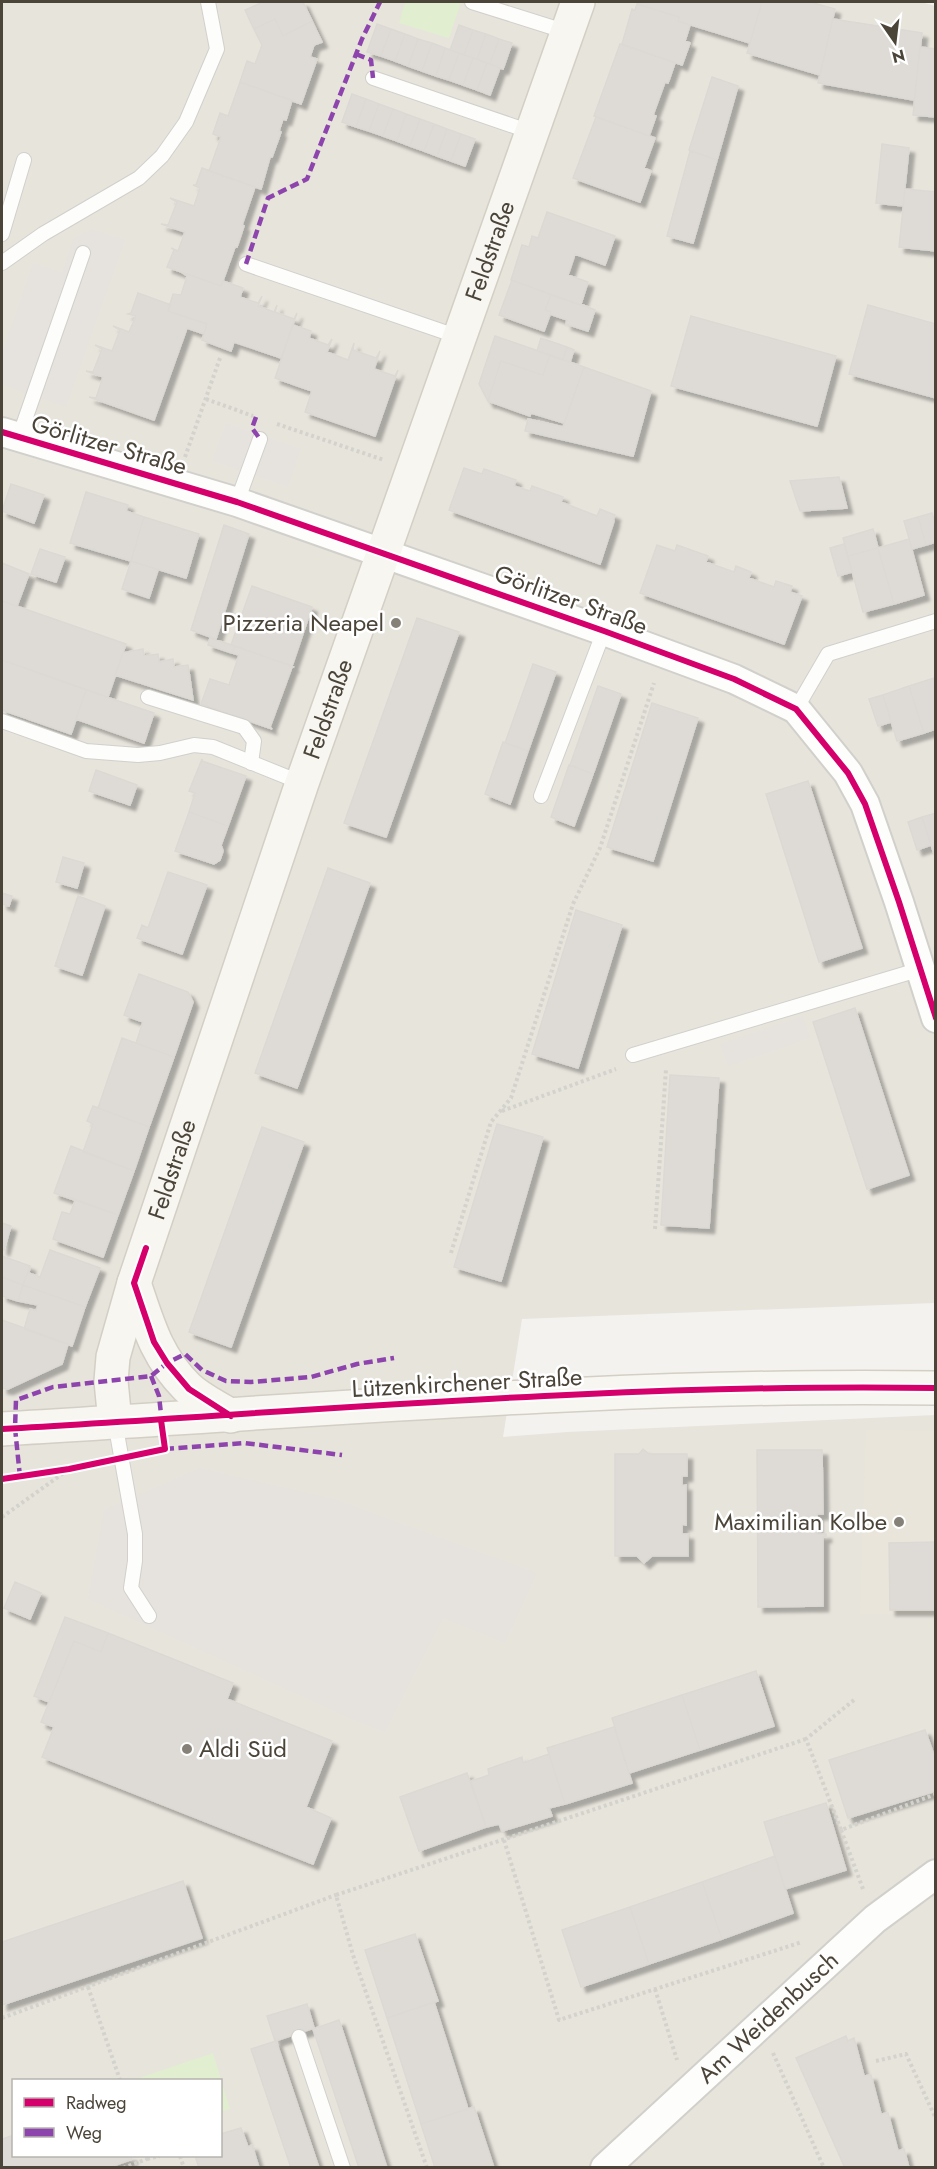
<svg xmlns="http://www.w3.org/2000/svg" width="937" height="2169" viewBox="0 0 937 2169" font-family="Jost,sans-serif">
<defs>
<filter id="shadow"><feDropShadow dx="5.5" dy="5.5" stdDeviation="1.5" flood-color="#0004"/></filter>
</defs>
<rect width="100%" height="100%" fill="#f4f2ee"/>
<path fill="#e7e4dc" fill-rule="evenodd" d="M2 2H921L935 6V1303L522 1319 503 1437 567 1432 935 1415V2167L2 2168ZM14 2080H220V2156H14Z"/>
<path fill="#eae5da" d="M866 1430 935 1431V1614H860Z"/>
<path fill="#e1eecf" d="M405 2H461L449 38 399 23Z
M213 2053 230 2109 221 2112 220 2080H139V2078Z"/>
<path fill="#e6e3df" d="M91 229 125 240 66 407 2 385V354L33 263 62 273 73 239Z
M226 423 301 449 288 487 212 461Z
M803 1016 810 1038 728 1066 720 1044Z
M200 1468 334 1499 537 1573 505 1643 443 1618 385 1732 358 1722 88 1599 104 1510Z"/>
<path fill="#dedbd6" stroke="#dcd9d4" stroke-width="1.5" filter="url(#shadow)" d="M263 2H303L312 21 283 36 275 19 254 29 245 10Z
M637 2H762L750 43 678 21 679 17 637 4Z
M762 2H810L835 9 820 75 747 53Z
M637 4 679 17 678 21 690 25 685 41 690 43 682 65 622 44 632 9 635 10Z
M275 19 283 36 312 21 322 42 314 45 310 57 317 59 301 104 240 82 247 61 255 64 262 45 254 29Z
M833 19 922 33 914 100 818 83Z
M377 24 391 29 381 56 367 52Z
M459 25 473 30 464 55 450 50Z
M391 29 405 34 395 61 381 56Z
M473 30 486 34 477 59 464 55Z
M405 34 418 39 408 66 395 61Z
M486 34 499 39 490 64 477 59Z
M418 39 432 43 422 71 408 66Z
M499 39 512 43 503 69 490 64Z
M432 43 445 48 436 76 422 71Z
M620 44 675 63 668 83 665 82 653 115 656 116 649 136 594 116Z
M920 47 936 49V117L913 115Z
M445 48 459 53 449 80 436 76Z
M459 53 473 58 463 85 449 80Z
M473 58 487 63 477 90 463 85Z
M487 63 500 68 490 95 477 90Z
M712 77 738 86 717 160 689 150Z
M240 82 292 100 286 120 283 119 279 131 281 132 272 157H270L261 189 209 171 221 137 213 134 220 113 228 116Z
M352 94 366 99 356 127 342 122Z
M366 99 379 104 369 131 356 127Z
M379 104 393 109 383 136 369 131Z
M393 109 406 114 397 141 383 136Z
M406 114 420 119 410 146 397 141Z
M596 117 655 138 644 168 651 171 640 202 573 178Z
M420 119 434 124 424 151 410 146Z
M434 124 447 129 437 156 424 151Z
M447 129 461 134 451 161 437 156Z
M461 134 475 139 465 166 451 161Z
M882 144 909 148 903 206 876 203Z
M690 151 717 160 693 243 667 236Z
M202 168 255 187 242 225 244 226 237 247H235L221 286 167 267 174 250 171 248 178 251 185 232 161 224 168 225 177 202 170 198 194 206 200 188 193 185H196Z
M905 189 936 192V251L899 247Z
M547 212 615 236 605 265 575 254 568 275 588 282 581 304 595 310 511 280 522 245 529 247 532 236 538 238Z
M181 272 221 286 223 281 243 288 240 297 258 303 262 296 258 306 274 312 277 305 275 312 294 319 297 313 281 358 234 342 231 351 202 340 207 324 168 311 173 294 181 295 187 276Z
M512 280 551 295 545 310 551 312 544 331 499 315Z
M138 293 171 305 168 311 207 324 204 334 187 328 154 420 89 397 96 398 103 377 86 371 93 372 102 349 95 345 112 351 120 330 113 326 129 332 136 316 128 314 131 313Z
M551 295 595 310 588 331 566 324 567 320 550 314 551 312 545 310Z
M868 305 936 324V398L849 374Z
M691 316 836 356 817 426 671 386Z
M293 325 311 331 309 338 328 345 332 339 327 352 348 360 354 343 353 350 376 358 380 351 374 369 395 376 398 370 375 436 305 412 312 391 275 378Z
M495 336 550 355 543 375 501 361 488 401 479 384Z
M541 338 567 347 563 360 537 351Z
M567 347 574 350 570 362 563 360Z
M550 355 584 367 564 423 531 413 530 416 488 401 501 361 543 375Z
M584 367 651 391 633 456 525 431 528 419 563 427Z
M464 468 482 474 484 469 516 480 514 486 530 491 532 486 563 497 561 502 597 516 600 509 615 515 613 521H614L600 564 449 510Z
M839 477 847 508 800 511 790 481Z
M11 484 44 495 34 523 2 511Z
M86 492 128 505 126 511 144 517 131 561 70 543Z
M932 513 936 527V542L926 545 918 517Z
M144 517 199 534 186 578 131 561Z
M918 517 926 545 912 549 904 521Z
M224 525 249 534 216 639 191 630Z
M873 529 878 548 848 556 843 538Z
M909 539 924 595 894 604 878 548Z
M844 544 852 572 838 576 830 548Z
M657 545 675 551 677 545 708 556 706 562 734 572 736 566 751 572 749 578 774 587 776 581 792 586 790 592 802 596 784 644 640 593Z
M878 548 894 604 863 612 848 556Z
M40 549 65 557 56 582 31 574Z
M131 561 158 570 149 598 122 589Z
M2 563 29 574 17 606 2 601Z
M252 586 312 607 292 666 231 645Z
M2 601 126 644 108 697 2 660Z
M417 618 459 632 386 837 344 823Z
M210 638 235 646 232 653 208 645Z
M235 646 294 667H292L270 727 272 729 201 704 210 679 229 685 239 655 232 653Z
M143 649 144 656 158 654 159 662 173 659 174 667 188 665 193 700 115 675 123 653Z
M2 660 86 690 71 734 2 710Z
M533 664 556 672 528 751 505 743Z
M934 678 936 729 924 733 909 686Z
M598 686 621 694 593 774 570 765Z
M909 686 924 733 897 741 883 695Z
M86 690 154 713 144 743 76 719Z
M883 695 891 722 878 726 869 699Z
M652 703 698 718 653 861 607 847Z
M503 742 528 751 510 804 485 794Z
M202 759V761L246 776 228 826 189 812 195 793 189 791Z
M569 765 593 774 574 826 551 817Z
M96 770 137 785 130 805 89 791Z
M808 781 862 948 819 962 766 794Z
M189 812 228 826 221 845 223 851 220 860 214 864 175 851Z
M936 813V860L922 817Z
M922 817 931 845 917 850 908 822Z
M63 857 84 863 77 888 56 882Z
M328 868 370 883 297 1088 255 1073Z
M168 872 207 885 182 954 137 938 142 925 148 928Z
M2 893 12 896 9 906 2 904Z
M78 896 105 906 82 975 55 966Z
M576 910 622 925 578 1068 532 1054Z
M139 974 188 992 193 1002 174 1057 136 1043 143 1022 124 1015Z
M855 1008 909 1175 867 1189 813 1022Z
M122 1038 174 1057 149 1127 98 1108Z
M670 1075 719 1078 709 1228 661 1225Z
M93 1106 149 1127 134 1171 83 1152 93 1124 87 1121Z
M497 1124 543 1137 501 1281 454 1267Z
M262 1127 304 1142 231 1347 189 1332Z
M71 1146 134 1171 118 1215 54 1193Z
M69 1197 118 1215 103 1257 53 1239 62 1212 70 1214 75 1201Z
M2 1223 11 1226 4 1250 2 1249Z
M50 1250 100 1268 85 1307 23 1285 30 1266 29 1273 40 1277Z
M2 1256 30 1266 23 1285 2 1277Z
M2 1277 23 1285 18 1301 2 1296Z
M23 1285 85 1307 72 1346 24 1329 30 1309 36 1311 38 1305 18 1301Z
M2 1320 68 1344 62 1364 8 1389 2 1388Z
M643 1449 649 1454H687V1476H682V1486L686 1485V1525L682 1524V1534H688V1556H652L644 1563 637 1556H615V1454H639Z
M757 1450H822L823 1514H817V1534H826V1537H823V1606L758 1607Z
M936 1542V1610H890L889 1543Z
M15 1582 41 1593 30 1619 4 1608Z
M65 1617 108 1633 101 1652 74 1641 49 1702 34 1696Z
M108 1633 233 1683 227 1699 332 1741 306 1807 331 1818 313 1864 42 1757 54 1727 41 1722 74 1641 101 1652Z
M756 1671 774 1726 700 1750 682 1695Z
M682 1695 700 1750 629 1773 612 1718Z
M614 1727 632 1783 565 1804 547 1748Z
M925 1730 936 1761V1791L848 1818 829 1760Z
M549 1754 565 1804 549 1808 552 1816 502 1831 499 1824 486 1827 471 1781 489 1775 488 1769 522 1757 523 1763Z
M467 1773 486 1827 419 1851 400 1797Z
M826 1803 846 1870 785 1889 764 1822Z
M775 1856 793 1913 722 1939 702 1882Z
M183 1881 202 1938 2 2005V1942Z
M702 1882 722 1939 649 1964 630 1907Z
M630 1907 649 1964 581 1987 562 1930Z
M415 1934 438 2001 387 2018 365 1950Z
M434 2002 468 2109 421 2124 387 2018Z
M307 2004 314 2028 275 2041 267 2016Z
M339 2020 387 2168H359L313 2029Z
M846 2036 848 2041 854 2038 864 2076 871 2075 881 2114 888 2113 898 2151 904 2149 909 2168H845L796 2058Z
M276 2041 319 2168H291L251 2049Z
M474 2107 494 2168H435L421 2124Z
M241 2128 248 2147 252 2145 259 2168H199L195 2156H220V2134Z
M14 2135V2156H131L132 2159 108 2168H2V2139Z"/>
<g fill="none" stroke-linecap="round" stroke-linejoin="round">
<g stroke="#d2d0cb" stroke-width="16">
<path id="service" d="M472 2 567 32
M373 78 531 132
M2 234 24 160
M2 263 43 234 139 178 162 156 186 122 217 49 208 2
M246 264 459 337
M19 437 83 253
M237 502 260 439
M148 697 244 727 254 741 251 763
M796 709 828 654 936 621
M2 721 86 751 138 755 160 753 194 745 213 747 302 783
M541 796 604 631
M633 1055 921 969
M115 1422 135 1534V1561L131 1588 149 1616
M299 2037 343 2168"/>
</g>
<g stroke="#d2d0cb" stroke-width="32">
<g id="minor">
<path d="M2 432 237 502 604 631 734 679 796 709 848 773 865 804 899 902 936 1018"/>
<path id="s1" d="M605 2168 875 1919 936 1874"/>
</g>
</g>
<g stroke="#d3cfc5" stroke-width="36">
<g id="secondary">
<path d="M134 1283C148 1324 156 1356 187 1387 199 1399 217 1407 231 1416"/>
<path id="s2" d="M115 1422 111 1381 113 1357 134 1283 302 783 578 2"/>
<path d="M2 1429C313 1411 624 1383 936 1388"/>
</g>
</g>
<path stroke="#d3d2cc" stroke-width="4" stroke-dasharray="3 3" stroke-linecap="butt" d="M206 399 253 416
M277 424 384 460
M185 457 220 358
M502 1111 616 1069
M655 1229 666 1069
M451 1253 491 1122 511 1098 573 904 600 848 654 683
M2 1517 69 1469
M854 1700 806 1739 841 1830 936 1794
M841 1830 863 1889
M504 1840 559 2020 802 1942
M88 1987 120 2080
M655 1989 677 2060
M2 2018 336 1895
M773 2053 824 2168
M876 2061 906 2054 936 2119
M180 2156 184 2168
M147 2159 160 2156
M123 2168 147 2159 145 2156
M427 2168 353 1955 336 1895 806 1739"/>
<use href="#service" stroke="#fdfdfc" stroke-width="14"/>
<use href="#minor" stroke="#fdfdfc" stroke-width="28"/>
<use href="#secondary" stroke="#f7f6f1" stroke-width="33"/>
<path stroke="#8e44ad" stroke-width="4.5" stroke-dasharray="9 4.5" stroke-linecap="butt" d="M356 54 371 60 373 78
M246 264 268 198 307 179 362 39 380 2
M256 417 252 428 260 439
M151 1376 159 1396 162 1423
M165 1449 244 1443 342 1455
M20 1477 15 1428 16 1400 53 1387 151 1376 167 1363 185 1354 202 1370 226 1381 251 1382 311 1377 357 1364 394 1358"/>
<g stroke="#fff" stroke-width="10">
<path id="cycleway" d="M2 432 237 502 604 631 734 679 796 709 848 773 865 804 899 902 936 1018
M146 1248 134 1283 154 1342 167 1363 189 1389 231 1416
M2 1429C313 1411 624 1383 936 1388
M2 1479 69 1469 165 1449 161 1420"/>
</g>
<use href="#cycleway" stroke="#d6006c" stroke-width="6"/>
</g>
<g fill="#868178" stroke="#fff" stroke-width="2">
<circle cx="396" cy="623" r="6"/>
<circle cx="899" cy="1522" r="6"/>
<circle cx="187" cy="1749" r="6"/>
</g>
<g text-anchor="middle" stroke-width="5" stroke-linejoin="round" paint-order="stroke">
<g font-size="24" fill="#4b4439" stroke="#fff">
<text dy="8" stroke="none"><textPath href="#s2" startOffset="1234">Feldstraße</textPath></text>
<text transform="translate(109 445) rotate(16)" y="8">Görlitzer Straße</text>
<text transform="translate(571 600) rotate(20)" y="8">Görlitzer Straße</text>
<text dy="8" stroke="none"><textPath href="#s2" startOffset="748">Feldstraße</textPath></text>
<text dy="8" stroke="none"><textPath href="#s2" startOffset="262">Feldstraße</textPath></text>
<text transform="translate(467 1383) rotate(-3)" y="8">Lützenkirchener Straße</text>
<text dy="8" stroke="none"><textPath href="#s1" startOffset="222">Am Weidenbusch</textPath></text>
</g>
<g font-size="24" fill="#4b4439" stroke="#fff" text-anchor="end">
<text x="384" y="631">Pizzeria Neapel</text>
<text x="887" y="1530">Maximilian Kolbe</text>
<text x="199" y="1757" text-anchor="start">Aldi Süd</text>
</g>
</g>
<rect width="937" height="2169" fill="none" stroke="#4b4439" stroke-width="6"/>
<rect x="12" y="2079" width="210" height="78" fill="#ffffff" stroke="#b7b4b0" stroke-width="1.5"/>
<rect x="24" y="2098" width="30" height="9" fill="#d6006c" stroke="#b7b4b0" stroke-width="1.5"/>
<text x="66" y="2109" font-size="18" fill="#4b4439">Radweg</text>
<rect x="24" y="2128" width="30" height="9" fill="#8e44ad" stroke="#b7b4b0" stroke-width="1.5"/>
<text x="66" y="2139" font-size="18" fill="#4b4439">Weg</text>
<g transform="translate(895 42) rotate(166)" stroke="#ffffff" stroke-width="4.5" paint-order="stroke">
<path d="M0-4.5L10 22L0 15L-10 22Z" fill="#4b4439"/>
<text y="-9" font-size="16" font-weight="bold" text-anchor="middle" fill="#4b4439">N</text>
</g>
</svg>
